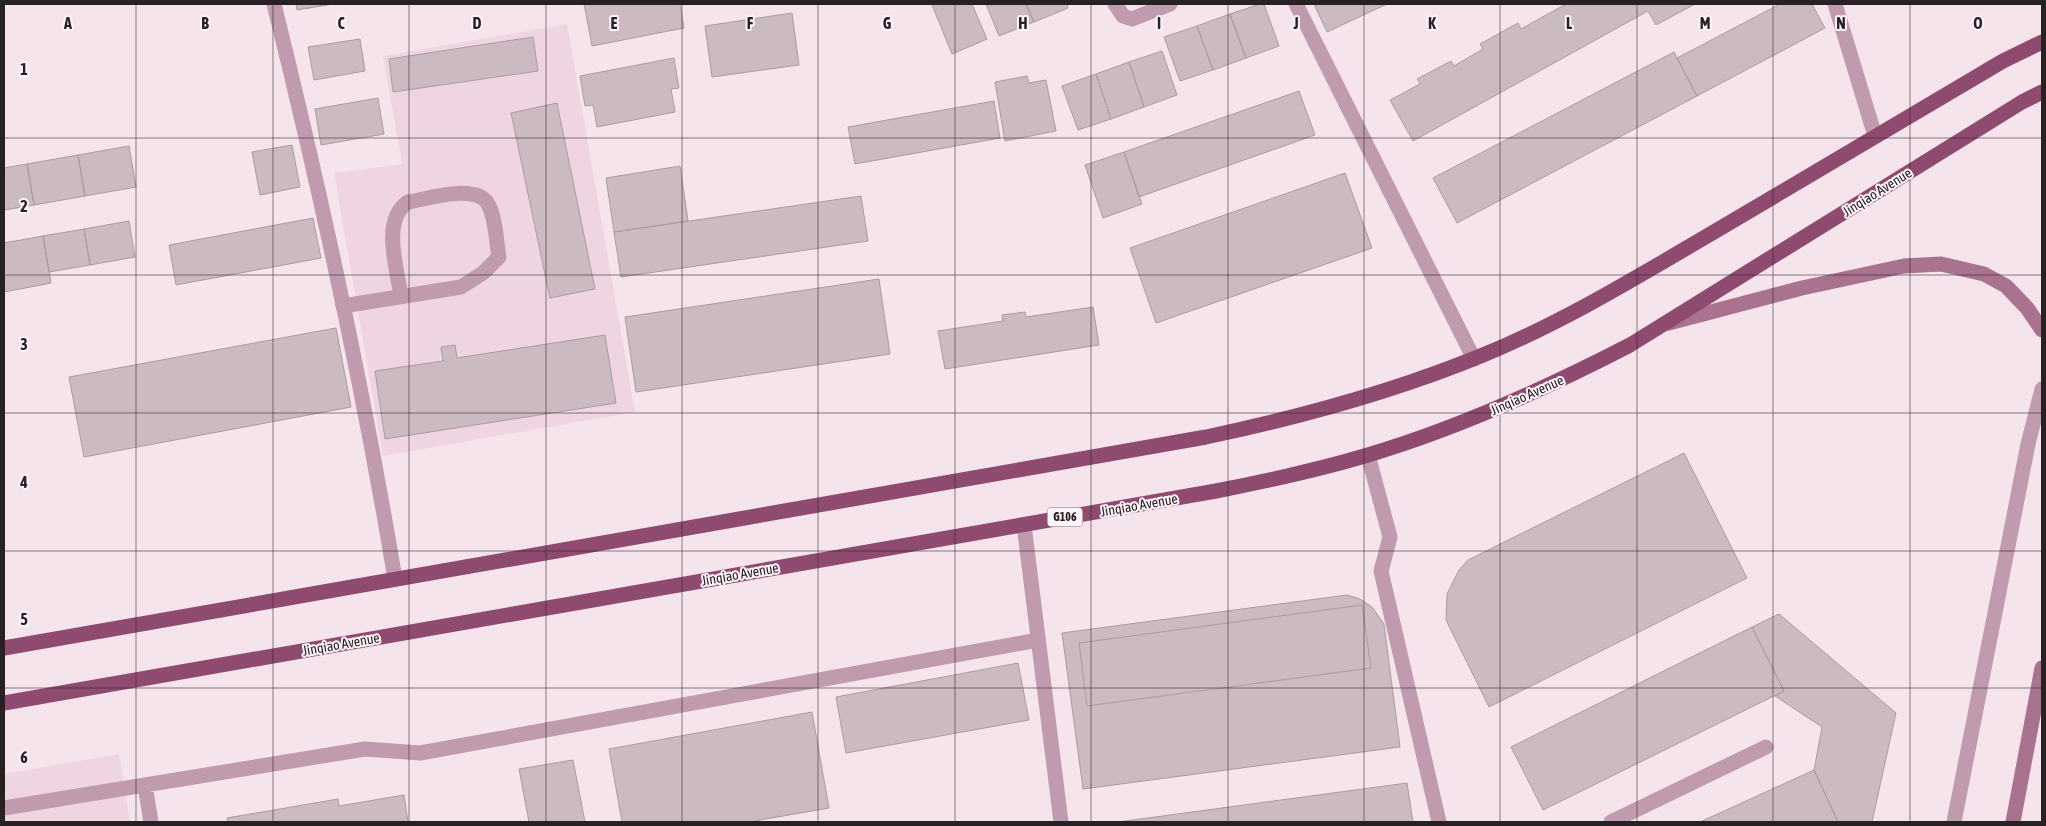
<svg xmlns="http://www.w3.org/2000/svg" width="2046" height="826" viewBox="0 0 2046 826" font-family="'Asap Condensed',sans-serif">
<rect width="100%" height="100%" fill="#f6e4ed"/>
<path fill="#efd5e1" d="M567 24 635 412 383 456 334 173 402 164 383 56Z
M119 754 130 822H4V774Z"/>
<path fill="#ccbac3" stroke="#ab9aa2" d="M296 4H333L297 10Z
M584 4H680L684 28 592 46Z
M936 4H972L987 39 952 54 932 5Z
M986 4H1026L1034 22 999 36Z
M1026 4H1067L1068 8 1034 22Z
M1260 4H1264L1279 46 1246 58 1230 14Z
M1314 4H1387L1327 32Z
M1566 4H1695L1656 25 1648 11 1413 141 1390 100 1420 84 1417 79 1451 61 1454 66 1483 49 1480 44 1518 23 1521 29Z
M1780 4H1812L1825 28 1697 96 1677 58Z
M792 13 799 65 712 77 705 26Z
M1230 14 1246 58 1213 70 1197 26Z
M1197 26 1213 70 1180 81 1164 37Z
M533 37 538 71 393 92 389 59Z
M360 39 365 71 314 80 308 47Z
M1162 51 1177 95 1144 107 1129 62Z
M1674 52 1697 96 1457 223 1433 178Z
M674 58 679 88 671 89 675 112 597 127 593 105 585 106 580 76Z
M1129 62 1144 107 1111 119 1096 74Z
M1096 74 1111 119 1078 130 1062 86Z
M1027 76 1029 83 1046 80 1056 131 1005 141 995 82Z
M1299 91 1315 135 1139 197 1124 152Z
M378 98 384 134 321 145 315 109Z
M994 101 1000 138 855 164 848 127Z
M557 103 595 289 550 298 511 113Z
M292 145 300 187 260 195 252 152Z
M129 146 136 187 85 196 78 155Z
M1124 152 1142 204 1103 218 1085 165Z
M78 155 85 196 34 205 27 164Z
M27 164 34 205 4 210V168Z
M680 166 688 221 614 232 606 178Z
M1345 173 1372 248 1156 323 1130 248Z
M861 196 868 241 621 277 614 232Z
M313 218 321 258 176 285 169 245Z
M129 221 135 257 90 265 84 229Z
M84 229 90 265 49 272 43 236Z
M43 236 51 283 4 292V243Z
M879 279 890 354 636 392 625 317Z
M1093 307 1099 345 945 369 938 331 1003 321 1002 315 1025 312 1026 317Z
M336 328 351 407 84 457 69 377Z
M605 335 616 403 385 439 375 371 443 361 441 347 455 345 457 358Z
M1684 453 1747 578 1489 707 1446 620 1447 594 1459 570 1468 560Z
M1347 595 1360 599 1372 607 1384 624 1400 747 1083 789 1062 633Z
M1362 605 1371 668 1087 706 1079 643Z
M1779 614 1896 713 1872 822H1838L1814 770 1822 727 1775 696 1784 691 1752 627Z
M1752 627 1784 691 1543 810 1511 747Z
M1018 663 1029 720 846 753 836 697Z
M812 712 829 808 749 822H622L609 749Z
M573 760 585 822H529L519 769Z
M1814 770 1838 822H1700Z
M1407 783 1413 822H1118Z
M404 795 408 822H228L227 818 338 799 339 806Z"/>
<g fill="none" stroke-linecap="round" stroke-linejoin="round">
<path stroke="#c09aad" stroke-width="15" d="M1115 4 1123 16 1132 19 1170 4
M1296 4 1474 359
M343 306 461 287 483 273 499 257C496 241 496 218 488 204 476 183 429 199 408 202 381 220 397 268 401 296
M1368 455 1390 537 1381 571 1439 822
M145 785 151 822
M4 808 365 749 420 753 1038 640
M1611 822 1766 747"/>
<path stroke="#c09aad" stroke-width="15" d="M274 4C321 194 363 386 395 579
M1835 4 1875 136
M1024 525 1061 822
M1954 822 2028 444 2042 389"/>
<path stroke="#a9738f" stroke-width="15" d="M1669 323 1802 288 1904 266 1941 264 1984 274 2006 286 2027 308 2042 330
M2013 822 2042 668"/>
<path stroke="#8f4a70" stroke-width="15" d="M4 648 1206 437C1301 417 1393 392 1483 355 1566 321 1642 274 1719 229 1813 173 1908 117 2003 61L2042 42
M4 703 1216 491C1267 481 1318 470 1368 455 1459 428 1545 389 1630 345L2022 102 2042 92"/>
</g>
<path fill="none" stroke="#272124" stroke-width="1" stroke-opacity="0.55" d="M136 4V822M273 4V822M409 4V822M546 4V822M682 4V822M818 4V822M955 4V822M1091 4V822M1228 4V822M1364 4V822M1500 4V822M1637 4V822M1773 4V822M1910 4V822M4 138H2042M4 275H2042M4 413H2042M4 551H2042M4 688H2042"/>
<g text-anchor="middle" stroke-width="4" stroke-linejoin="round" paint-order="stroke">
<rect fill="#fff4f9" stroke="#686064" stroke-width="1" x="1047.5" y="507.5" width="35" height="19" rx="4"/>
<g font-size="12" font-weight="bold" fill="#272124">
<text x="1065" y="521">G106</text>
</g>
<g font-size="14" fill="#272124" stroke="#fff4f9">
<text transform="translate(1877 192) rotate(-32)" y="5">Jinqiao Avenue</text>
<text transform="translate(1527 395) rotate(-24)" y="5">Jinqiao Avenue</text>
<text transform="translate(1139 505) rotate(-10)" y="5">Jinqiao Avenue</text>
<text transform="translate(740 574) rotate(-10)" y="5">Jinqiao Avenue</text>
<text transform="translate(341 644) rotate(-10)" y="5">Jinqiao Avenue</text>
</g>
</g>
<g font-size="16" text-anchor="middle" font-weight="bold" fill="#272124" stroke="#fff4f9" stroke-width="4" stroke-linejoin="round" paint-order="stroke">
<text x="68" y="29">A</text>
<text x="205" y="29">B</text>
<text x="341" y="29">C</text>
<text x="477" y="29">D</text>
<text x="614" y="29">E</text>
<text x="750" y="29">F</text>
<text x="887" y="29">G</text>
<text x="1023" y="29">H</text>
<text x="1159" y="29">I</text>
<text x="1296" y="29">J</text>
<text x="1432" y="29">K</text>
<text x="1569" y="29">L</text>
<text x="1705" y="29">M</text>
<text x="1841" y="29">N</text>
<text x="1978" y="29">O</text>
<text x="24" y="75">1</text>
<text x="24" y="212">2</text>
<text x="24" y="350">3</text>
<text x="24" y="488">4</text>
<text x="24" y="625">5</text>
<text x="24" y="763">6</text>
</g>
<rect width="2046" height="826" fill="none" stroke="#272124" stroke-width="10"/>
</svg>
